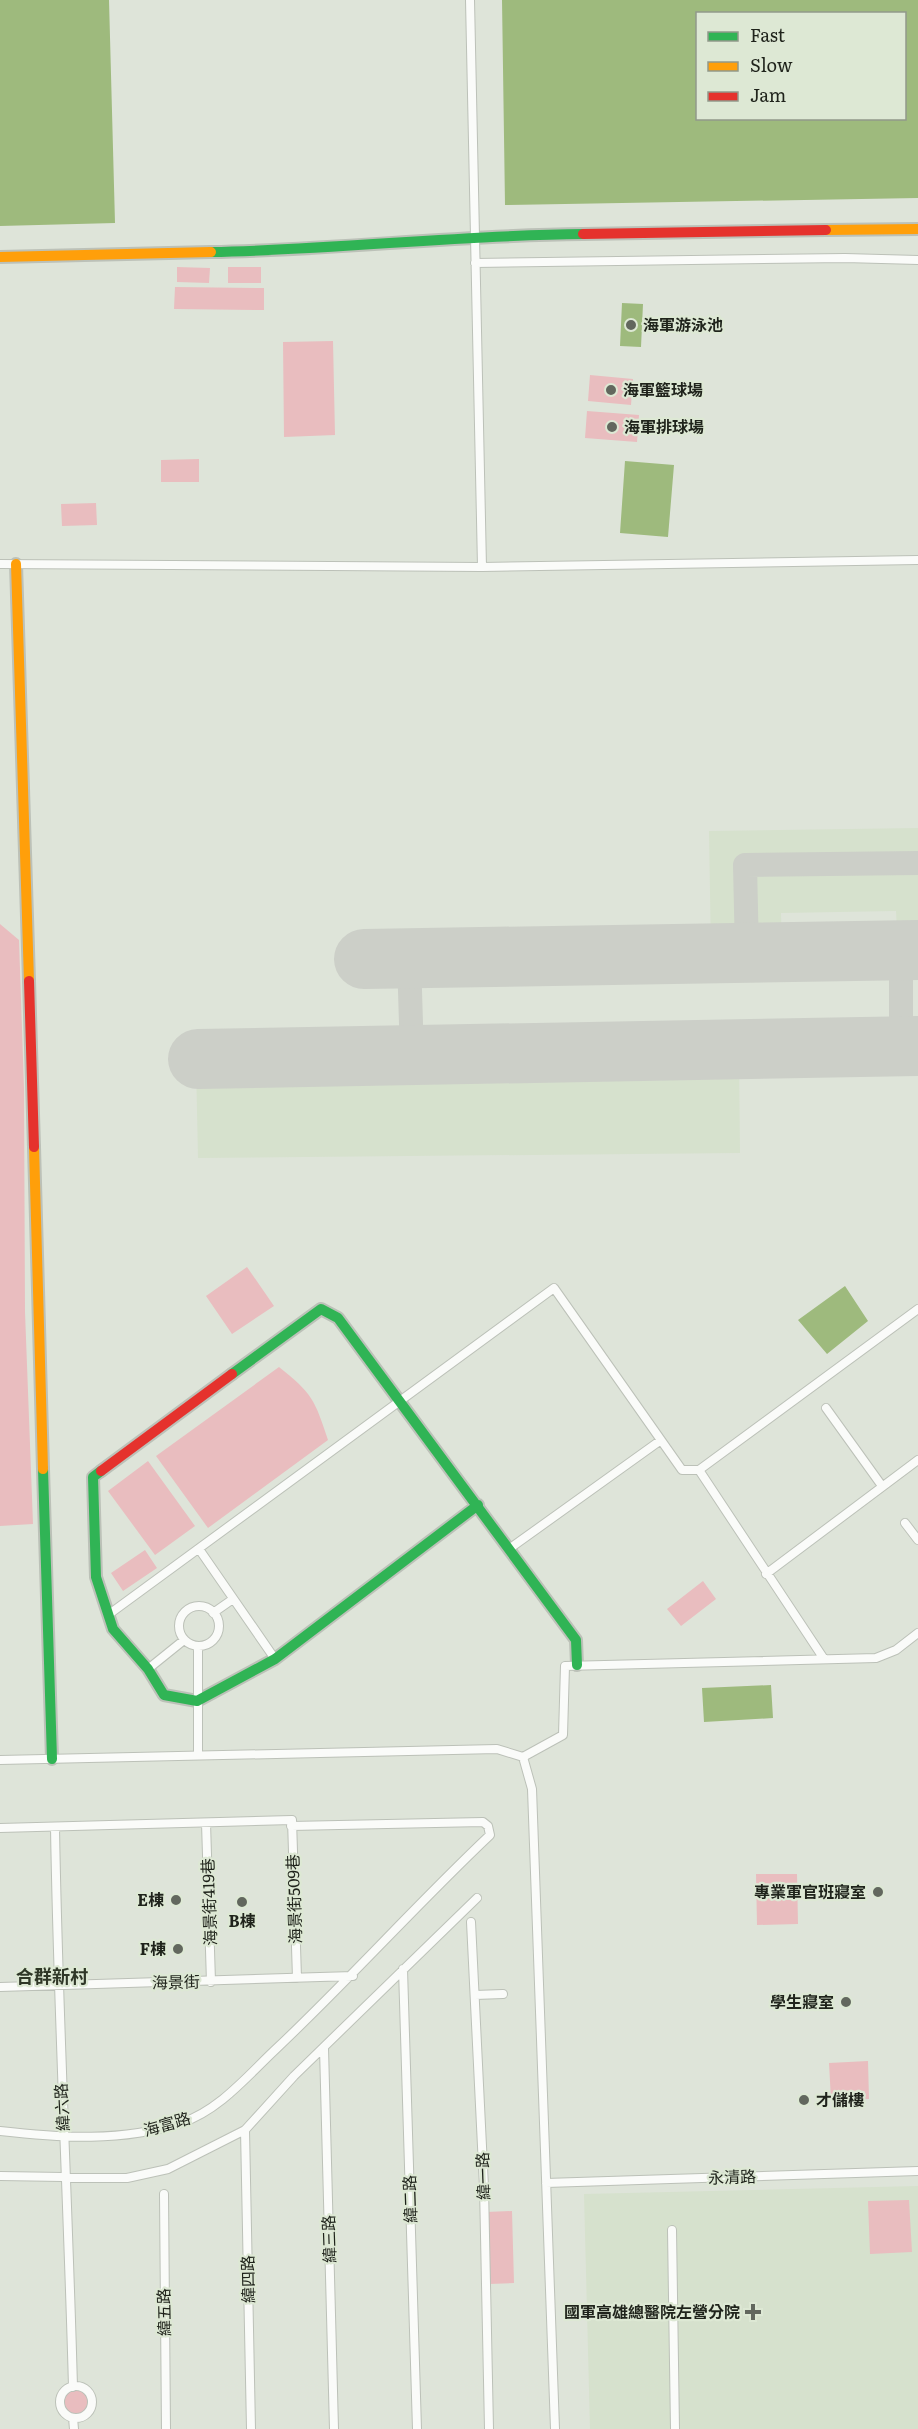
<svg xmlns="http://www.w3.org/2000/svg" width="918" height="2429" viewBox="0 0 918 2429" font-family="Literata,'Noto Sans TC',serif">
<rect width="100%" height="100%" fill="#dee4d9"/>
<path fill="#d6e1cd" d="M918 828V950L898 951 896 911 781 913 782 952 711 953 709 831Z
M739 1058 740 1153 198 1158 196 1064Z
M918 2186V2429H590L584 2194Z"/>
<path fill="#e9bdbf" d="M177 267 210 268 209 283 177 282Z
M228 267H261V283H228Z
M175 287 264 288V310L174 309Z
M333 341 335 435 284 437 283 342Z
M590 375 633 379 631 405 588 401Z
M587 411 639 415 637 442 585 438Z
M199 459V482H161V460Z
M96 503 97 525 62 526 61 504Z
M0 924 19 940 24 1088 25 1312 33 1524 0 1526Z
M247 1267 274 1306 232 1334 206 1296Z
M279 1367C312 1393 315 1400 328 1440L208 1528 156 1456Z
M148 1461 195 1526 155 1555 108 1491Z
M145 1550 157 1568 123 1591 111 1573Z
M703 1581 716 1599 681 1626 667 1609Z
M756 1874H797L798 1924 757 1925Z
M868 2061 869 2099 831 2100 829 2063Z
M909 2200 912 2252 870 2254 868 2201Z
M512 2211 514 2283 489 2284 486 2212Z
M62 2403a14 14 0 1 1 28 0a14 14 0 1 1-28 0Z"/>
<path fill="#9eba7d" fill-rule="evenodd" d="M0 0H109L115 223 0 226Z
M502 0H918V198L505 205ZM698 14H904V118H698Z
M622 303 643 304 641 347 620 346Z
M625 461 674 465 668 537 620 533Z
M845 1286 868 1321 827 1354 798 1320Z
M771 1685 773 1718 704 1722 702 1688Z"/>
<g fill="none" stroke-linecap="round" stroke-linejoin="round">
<path stroke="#cccfc8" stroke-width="24" d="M747 953 745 865 918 863
M409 958 412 1056
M901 1046V951"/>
<path stroke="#cccfc8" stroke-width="60" d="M364 959 918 950
M198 1059 918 1046"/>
<g stroke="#bcc1b8" stroke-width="10">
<path id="street" d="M470 0 482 567
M475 263 845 258 918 260
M0 564 482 567 918 560
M826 1408 882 1486
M699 1470 918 1309
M905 1523 918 1540
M199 1549 275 1659
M509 1549 661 1440
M766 1574 918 1460
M179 1626a20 20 0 1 1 40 0a20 20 0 1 1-40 0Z
M213 1613 233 1599
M108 1615 554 1288 682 1470H699L824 1659
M198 1646V1755
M148 1669 184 1640
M523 1757 563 1735 565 1666 876 1658 896 1650 918 1633
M0 1760 497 1749 523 1757 532 1789 555 2429
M206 1823 211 1982
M55 1827C58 2014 68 2200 73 2387
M0 1828 292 1820 297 1978
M471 1922 484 2187 489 2429
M403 1969 417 2429
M0 1987 353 1976
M475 1995 503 1994
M324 2048 334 2429
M245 2130 251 2429
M0 2131C61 2138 122 2142 181 2123 220 2110 248 2075 277 2048 350 1979 417 1904 490 1835L488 1826 483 1822 291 1826
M0 2176 127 2178 168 2169 245 2130 294 2076 477 1898
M546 2183 918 2171
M164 2194 166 2429
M672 2230 675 2429
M60 2402a16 16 0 1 1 32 0a16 16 0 1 1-32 0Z
M73 2418 74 2429"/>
</g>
<g stroke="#bcc1b8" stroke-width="14">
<path id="fast" d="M211 252C335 250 458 235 583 234
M232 1374 321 1309 338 1318 576 1640 577 1665
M43 1469 52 1759
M101 1471 93 1477 96 1577 113 1629 148 1669 164 1695 197 1701 275 1659 478 1505"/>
</g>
<g stroke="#bcc1b8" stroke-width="14">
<path id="slow" d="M826 230 918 229
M0 257 211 252
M16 564 29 981
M34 1147 43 1469"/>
</g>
<g stroke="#bcc1b8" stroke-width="14">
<path id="jam" d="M583 234 826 230
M29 981 34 1147
M101 1471 232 1374"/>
</g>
<use href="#street" stroke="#fafbf9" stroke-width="8"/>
<use href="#fast" stroke="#30b455" stroke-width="10"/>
<use href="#slow" stroke="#ff9f0a" stroke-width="10"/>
<use href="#jam" stroke="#e5322d" stroke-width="10"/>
</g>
<g fill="#62675e" stroke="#dde8d4" stroke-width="2">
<circle cx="631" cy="325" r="6"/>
<circle cx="611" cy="390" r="6"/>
<circle cx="612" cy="427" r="6"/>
<circle cx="878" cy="1892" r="6"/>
<circle cx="176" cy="1900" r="6"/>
<circle cx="242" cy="1902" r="6"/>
<circle cx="178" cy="1949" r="6"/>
<circle cx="846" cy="2002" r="6"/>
<circle cx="804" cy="2100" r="6"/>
<path d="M750 2303h6v6h6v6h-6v6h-6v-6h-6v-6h6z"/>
</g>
<g text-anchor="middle" stroke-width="4.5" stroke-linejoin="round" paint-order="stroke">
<g font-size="16" font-weight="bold" fill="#1f231b" stroke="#dde8d4" text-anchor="end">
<text x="643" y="331" text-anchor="start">海軍游泳池</text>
<text x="623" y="396" text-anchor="start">海軍籃球場</text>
<text x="624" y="433" text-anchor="start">海軍排球場</text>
<text x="866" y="1898">專業軍官班寢室</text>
<text x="164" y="1906">E棟</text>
<text x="242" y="1927" text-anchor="middle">B棟</text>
<text x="166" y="1955">F棟</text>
<text x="834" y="2008">學生寢室</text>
<text x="816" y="2106" text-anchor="start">才儲樓</text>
<text x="740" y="2318">國軍高雄總醫院左營分院</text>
</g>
<g font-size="16" fill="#1f231b" stroke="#dde8d4">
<text transform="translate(294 1899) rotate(-92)" y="6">海景街509巷</text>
<text transform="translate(209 1902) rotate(-92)" y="6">海景街419巷</text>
<text transform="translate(176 1982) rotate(-1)" y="6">海景街</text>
<text transform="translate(62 2107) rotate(-93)" y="6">緯六路</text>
<text transform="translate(167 2124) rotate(-16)" y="6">海富路</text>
<text transform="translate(483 2176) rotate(-92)" y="6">緯一路</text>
<text transform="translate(732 2177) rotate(-2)" y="6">永清路</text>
<text transform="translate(410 2199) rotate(-92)" y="6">緯二路</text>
<text transform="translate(329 2239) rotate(-92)" y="6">緯三路</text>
<text transform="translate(248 2279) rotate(-91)" y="6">緯四路</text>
<text transform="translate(164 2312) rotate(-91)" y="6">緯五路</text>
</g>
<g font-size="18" font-weight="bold" fill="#2f3727" stroke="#dde8d4">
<text x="52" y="1983">合群新村</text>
</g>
</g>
<rect x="696" y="12" width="210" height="108" fill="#dde8d4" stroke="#91998a" stroke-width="1.5"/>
<rect x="708" y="32" width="30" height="9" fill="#30b455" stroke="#91998a" stroke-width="1.5"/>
<text x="750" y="42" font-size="18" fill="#1f231b">Fast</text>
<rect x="708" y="62" width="30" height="9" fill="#ff9f0a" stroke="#91998a" stroke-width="1.5"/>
<text x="750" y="72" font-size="18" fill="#1f231b">Slow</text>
<rect x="708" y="92" width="30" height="9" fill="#e5322d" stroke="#91998a" stroke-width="1.5"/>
<text x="750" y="102" font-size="18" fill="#1f231b">Jam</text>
</svg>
